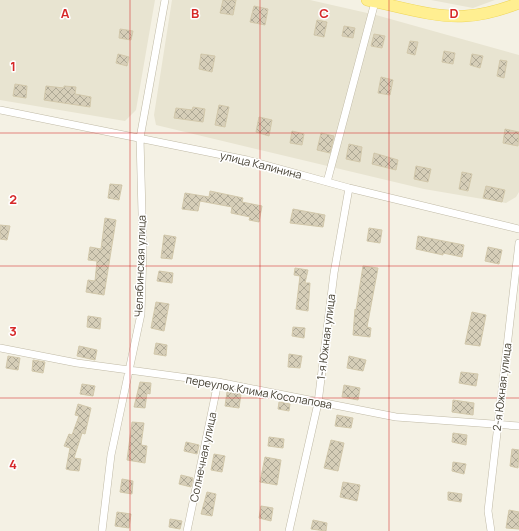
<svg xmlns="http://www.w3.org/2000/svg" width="519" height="531" viewBox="0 0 519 531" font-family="Manrope,sans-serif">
<defs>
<pattern id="building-cross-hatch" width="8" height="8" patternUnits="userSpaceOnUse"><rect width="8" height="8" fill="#d6ceb8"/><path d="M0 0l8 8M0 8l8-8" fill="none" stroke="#afa996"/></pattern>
</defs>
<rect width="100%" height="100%" fill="#f4f1e4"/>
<path fill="#e8e4d1" d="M0 0H155L136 110 125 121 0 100Z
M172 0H310L376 15 519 55V192L516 197 506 203 424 189 156 125 154 115Z
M431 0H495L473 8Z"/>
<path fill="url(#building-cross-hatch)" stroke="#d2c8ab" d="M223 0H236L233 15 220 13Z
M254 6 268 9 265 25 250 22Z
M317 20 327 22 324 37 314 35Z
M344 26 355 28 353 38 342 36Z
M120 29 133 31 131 40 119 38Z
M374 34 385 36 382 48 371 46Z
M410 41 418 42 415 55 407 53Z
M444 51 455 53 453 64 442 62Z
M118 54 129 57 127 66 116 63Z
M201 54 215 56 212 72 199 69Z
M472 54 483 56 480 68 470 65Z
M500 60 507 61 504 78 497 76Z
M381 77 393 80 390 95 378 93Z
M15 84 27 86 26 98 13 96Z
M46 86 64 88V86L76 87 75 94 91 97 90 107 44 100Z
M219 105 229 107 225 127 215 125Z
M193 107 205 109 203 122 174 118 176 108 192 110Z
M259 117 272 120 269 136 256 132Z
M505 129 519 132 518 146 503 143Z
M292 131 304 134 302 145 290 143Z
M321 133 334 136 330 153 317 150Z
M349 144 362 147 360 162 346 159Z
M374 153 398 160 396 170 372 164Z
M416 166 431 169 428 182 414 179Z
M462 172 472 174 468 191 459 189Z
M110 184 122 185 119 200 108 198Z
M486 186 505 190 502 202 483 198Z
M210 191 243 198 242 202 262 206 259 222 249 220 250 217 231 213 232 207 200 201 198 211 182 209 185 193 209 197Z
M293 209 325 215 323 227 290 223Z
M105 218 116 220 104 295 86 292 88 280 95 281 97 261 88 260 90 247 101 249Z
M0 225 10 226 7 240 0 239Z
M369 228 382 230 380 243 367 241Z
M164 235 176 237 172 259 161 258Z
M418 236 464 245 462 257 443 253V255L416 249Z
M488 247 502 250 499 264 485 261Z
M363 266 378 268 367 327 371 328 370 337 353 335 355 309 356 310Z
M295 268 308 270 305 283H310L308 311 296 309 300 276 294 275Z
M159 271 173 273 172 283 157 281Z
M156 302 169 304 164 331 151 328Z
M472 312 486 315 480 346 465 344Z
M88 316 101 318 100 329 87 327Z
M293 327 305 328 304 338 292 336Z
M156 343 167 345 166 356 154 354Z
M79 346 97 350 95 360 77 356Z
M289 354 302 356 300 368 288 367Z
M8 356 20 358 18 370 6 368Z
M349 356 366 360 363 371 347 368Z
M33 360 45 362 43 373 32 371Z
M461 372 478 374 476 386 459 383Z
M140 382 151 383 150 394 147 393 145 408 134 407Z
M82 384 95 386 93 396 80 394Z
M344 385 360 388 358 400 342 397Z
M227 392 241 394 239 408 225 406Z
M453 400 474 403 473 415 452 412Z
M279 402 290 404 289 411 278 409Z
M78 404 91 408 85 434 82 433 74 458 81 459 79 471 70 470 66 469 70 448 64 446 69 434 72 435 79 416 75 415Z
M337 415 353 418 351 428 335 426Z
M132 422 144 423 141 445 147 446 145 463 127 460Z
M453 433 467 435 466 445 452 442Z
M269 437 284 439 283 448 268 446Z
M331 440 344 443 338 471 324 468Z
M186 442 199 445 197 454 184 451Z
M512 449 519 450 518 468 510 466Z
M214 454 225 456 222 472 211 470Z
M265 457 281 460 277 485 260 482Z
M453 462 466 464 464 474 452 471Z
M181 475 193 478 191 487 179 484Z
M122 479 133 481 132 494 120 492Z
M343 482 360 485 357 501 340 497Z
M207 492 216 494 212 516 201 514Z
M448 492 462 494 461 502 448 500Z
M261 506 273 508 271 521 259 518Z
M509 510 519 512V529L506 528Z
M117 512 131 514 129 528 115 526Z
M170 519 182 521 180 529 169 527Z
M313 520 327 523 326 531 311 529Z"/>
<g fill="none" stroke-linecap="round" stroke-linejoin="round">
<g stroke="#c0baa6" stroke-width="8">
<path id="street" d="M0 110 247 160 349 188 519 229
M327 182 375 2
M0 348 77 363 218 382 396 417 519 426
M102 531 111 455 141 314 143 251 140 138 165 0
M187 531 218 382
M289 531 318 403 334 273 349 188
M491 531 488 511 519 243"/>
</g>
<g stroke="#eed557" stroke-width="12">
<path id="primary" d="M367 0C397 6 434 18 465 16 484 15 501 10 519 3"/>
</g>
<use href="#street" stroke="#fff" stroke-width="7"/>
<use href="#primary" stroke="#ffef91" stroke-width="11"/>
</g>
<path fill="none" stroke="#d62828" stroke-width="1" stroke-opacity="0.55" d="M130 0V531M260 0V531M389 0V531M0 133H519M0 266H519M0 398H519"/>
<g text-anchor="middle" stroke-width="3" stroke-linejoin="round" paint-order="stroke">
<g font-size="11" fill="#464133" stroke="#fff">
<text transform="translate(261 165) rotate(14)" y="4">улица Калинина</text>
<text transform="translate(140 266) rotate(-88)" y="4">Челябинская улица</text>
<text transform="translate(326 337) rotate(-83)" y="4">1-я Южная улица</text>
<text transform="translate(502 387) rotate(-83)" y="4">2-я Южная улица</text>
<text transform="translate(259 392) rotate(10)" y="4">переулок Клима Косолапова</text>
<text transform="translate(203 457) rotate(-78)" y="4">Солнечная улица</text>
</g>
</g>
<g font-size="13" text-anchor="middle" font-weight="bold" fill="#d62828" stroke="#fff" stroke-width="3" stroke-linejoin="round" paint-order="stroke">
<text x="65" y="18">A</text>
<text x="195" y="18">B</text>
<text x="324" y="18">C</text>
<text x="454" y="18">D</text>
<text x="13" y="71">1</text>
<text x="13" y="204">2</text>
<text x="13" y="336">3</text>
<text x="13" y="469">4</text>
</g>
</svg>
